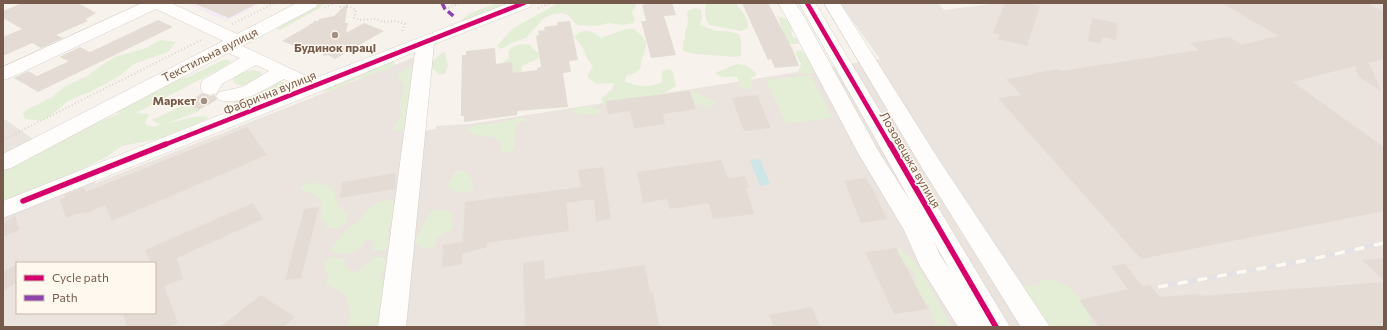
<svg xmlns="http://www.w3.org/2000/svg" width="1387" height="330" viewBox="0 0 1387 330" font-family="Commissioner,sans-serif">
<rect width="100%" height="100%" fill="#f7f3ec"/>
<path fill="#ebe3dd" fill-rule="evenodd" d="M840 3H938L944 10 998 3H1384V327H3V118L96 183 415 57 403 134 436 129V126L470 124 880 59ZM17 263H155V313H17Z"/>
<path fill="#f4ebf3" d="M185 3H262L226 21Z"/>
<path fill="#e4eed7" d="M321 3H331L322 5 320 8 280 30 275 28Z
M496 3H515L465 22 461 20 469 14Z
M558 3H635L636 6 632 12 635 19 633 23 623 25 609 23 597 26 577 25 568 15 562 13 553 14 543 19 526 38 511 43 503 48 500 49 497 46 512 29Z
M703 3H737V6C743 11 749 20 748 28L741 31 710 25 707 22 705 15 706 5Z
M696 8 701 10 702 19 700 25 716 31H728L739 34 741 40V56L735 57 695 54 683 51V42L685 38V31L688 24 687 11Z
M778 17 785 18 791 25 792 36 798 40V44H790L785 38Z
M625 29H634C637 32 643 36 645 40 649 49 639 59 641 68L635 73 626 76 625 82C641 86 646 89 662 82V71L670 69 673 72 676 86 669 90 661 97 610 105 603 104 601 98 612 89 614 83 597 84 588 78V74L593 66 588 60 583 48 574 37C582 27 593 30 601 38Z
M160 40 176 42 168 52 134 64 118 77 92 91 68 101 50 116 41 121 25 119 23 113 26 110 52 97 64 87 89 75 100 66 115 57 146 48Z
M524 44 530 45 534 50 541 54 537 59 522 66 521 77 512 79 513 69 503 62 509 58 508 51 514 46Z
M801 50 809 59 816 72 815 73 797 74 801 64 796 55V51Z
M445 52 448 66 445 74 439 75 434 70 425 69C431 65 439 53 445 52Z
M223 60H229L231 62 224 67 136 113 149 114 145 124 153 127 160 125 152 120 186 104 200 111 165 124 193 117 207 116V119L168 137 122 146 105 158 82 169 3 200V172L97 122 119 114 115 112 174 81 192 75Z
M383 62H394V66L387 70 357 79 329 92 319 91Z
M736 64 746 65 755 72 756 76 751 78 753 88 750 90 740 87 737 77H722L715 73Z
M413 66V86L410 90 407 130H395L394 128 401 114 399 104 404 89 403 83 397 78C399 70 406 69 413 66Z
M254 70 261 72 262 76C253 82 245 89 234 83L233 79C238 73 246 71 254 70Z
M810 75 833 118 786 124 766 80Z
M280 81 286 83C285 94 246 102 236 106L233 102 267 89 270 85Z
M688 91H692L716 102 710 108 703 106 687 99Z
M590 106 602 110C593 118 582 115 571 112L575 108Z
M521 117 527 121 516 123 514 148 511 152 503 153C497 126 483 143 465 130L470 126 503 122Z
M456 171H467L474 185 472 191 459 193 450 189 448 184Z
M312 182 332 187 338 205 349 215 346 223 340 228H327L326 222 320 218C324 199 319 195 301 190V187Z
M388 200 395 202V218L388 230 390 245C384 252 381 253 372 249L373 240C364 237 364 246 358 250 352 255 342 254 335 254L331 249 347 229 359 222 368 209 379 202Z
M436 209 452 211 453 229 438 237 434 247C426 251 418 248 415 240L430 213Z
M900 247 918 266 952 327H934L935 324 929 305 913 295 916 275 898 256V250Z
M331 257 345 260 347 269 355 272 363 268 374 257H383L387 262 381 278 390 287 387 327H348L351 311 345 294 326 284 328 274 324 263Z
M1044 279C1069 280 1091 302 1091 327H1046L1022 286 1037 285Z"/>
<path fill="#cee6e7" d="M760 159 770 184 760 186 750 160Z"/>
<path fill="#e4dbd4" d="M22 3H78L96 13 86 19 88 21 56 35 63 38 41 48 32 43 3 56V37L22 29 3 18V11Z
M193 3H258L229 18Z
M348 3 345 23H348L346 33 364 23 384 31 335 59 328 55 323 56V53L305 45 300 48 282 41 308 26 310 24 313 23 314 21H318L319 19 334 16Z
M649 3H672L676 15 664 16 676 55 651 58 641 21H646L642 5Z
M742 3H768L793 50 799 66 775 68 771 59 768 60Z
M1005 3H1027L1040 6 1027 46 998 39 1000 35 993 33Z
M1222 3H1366L1384 12V59L1369 63 1381 91 1359 77 1355 66 1293 82 1384 147V211L1141 259 998 98 1021 95 1006 79 1036 74 1035 73 1059 69 1061 71 1199 50 1190 43 1230 37 1241 45 1278 36Z
M1092 18 1118 23 1116 40 1102 37 1101 43 1088 41Z
M158 20 173 27 38 92 14 78 28 71 37 76 69 61 59 57 80 47 90 52Z
M570 21 578 60 569 61 571 72 563 73 568 107 517 111V115L464 122V116H461V98L462 55H466V51L495 48 496 64 512 62 513 73 537 70V68L541 67 536 36 539 35 538 31 545 30 544 27 558 25 557 22Z
M690 91 696 109 663 114 665 124 634 128 630 111 608 114 606 101Z
M202 93 210 96 215 95 217 100 199 110 186 104Z
M757 95 771 128 744 131 732 98Z
M247 127 267 155 112 221 105 205 84 214 83 212 66 218 60 200 65 198 64 195 84 187 86 192Z
M721 160 728 178 745 176 749 188H746L754 214 713 219 709 203 670 209 667 199 643 203 637 172Z
M603 167 611 219 596 221 594 199 566 203 569 231 486 243 487 247 462 254V264L442 267 443 245 463 242 465 202 581 187 578 170Z
M396 173 395 189 340 198 342 182Z
M866 178 869 184H870L887 219 861 223 844 181Z
M253 203 263 219 177 258 183 279 164 286 178 323 170 327H127L123 313H155V263H151L145 250Z
M319 207 301 278 285 280 304 209Z
M15 215 19 230 3 237V224Z
M896 248 928 309 894 314 865 252Z
M1384 258V281L1362 260Z
M544 260 545 279 645 265 650 293 653 292 659 327H525L523 263Z
M17 264V282L3 291V272Z
M1125 264 1142 286 1150 285 1160 297 1200 294 1201 296 1384 282V326L1099 327 1079 300 1128 289 1111 266Z
M261 295 295 317 283 327H220Z
M812 307 820 327H774L769 315Z"/>
<g fill="none" stroke-linecap="round" stroke-linejoin="round">
<g stroke="#d6cfc8" stroke-width="1">
<path id="minor" d="M142 3H171L237 34 297 3H318L316 7 242 46 313 79 509 3H532L530 7 434 44 406 327H378L415 52 321 91 3 218V201L296 85 284 79C265 89 241 106 219 100L216 96 219 92 242 87 269 71 256 65 222 84 217 93 210 95 203 93C200 88 200 85 203 80L240 58 228 53 11 168 3 170V154L223 41 156 9 10 78 3 80V67Z
M778 3H795L802 13 879 152 911 202 799 3H815L1010 327H958L920 266 904 230 858 153 784 13ZM934 242 951 272 940 255Z
M824 3H840L941 163 1050 327H1021L922 168Z"/>
</g>
<path stroke="#dad3cf" stroke-width="2" stroke-dasharray="1 2.5" stroke-linecap="butt" d="M339 3 341 11
M340 7H350L356 10 354 18 361 20 376 19 382 22 396 21 405 24 402 31
M325 8 333 3
M538 8 551 3
M445 9 461 3
M232 24 275 3
M3 140 203 39"/>
<use href="#minor" fill="#fefdfc" fill-rule="evenodd"/>
<g stroke="#e5e2e5" stroke-width="5">
<path id="rail" d="M1158 287 1308 260 1384 243"/>
</g>
<use href="#rail" stroke="#fef8ee" stroke-width="3.5" stroke-dasharray="10" stroke-linecap="butt"/>
<path stroke="#8e44ad" stroke-width="3.5" stroke-dasharray="7 3.5" stroke-linecap="butt" d="M442 3 445 9 456 18"/>
<g stroke="#fef8ee" stroke-width="6">
<path id="cycleway-far1" d="M807 3 890 145
M164 145 524 3"/>
</g>
<g stroke="#fef8ee" stroke-width="8">
<path id="cycleway" d="M890 144 996 327
M23 201 166 144"/>
</g>
<use href="#cycleway-far1" stroke="#d6006c" stroke-width="4.5"/>
<use href="#cycleway" stroke="#d6006c" stroke-width="5.5"/>
</g>
<g fill="#a39084" stroke="#fef8ee" stroke-width="1.5">
<circle cx="335" cy="35" r="4"/>
<circle cx="204" cy="101" r="4"/>
</g>
<g text-anchor="middle" stroke-width="3" stroke-linejoin="round" paint-order="stroke">
<g font-size="12" font-weight="bold" fill="#765a4c" stroke="#fef8ee">
<text x="335" y="52">Будинок праці</text>
<text x="196" y="105" text-anchor="end">Маркет</text>
</g>
<g font-size="12" fill="#765a4c" stroke="#fef8ee">
<text transform="translate(210 55) rotate(-27)" y="4">Текстильна вулиця</text>
<text transform="translate(270 93) rotate(-22)" y="4">Фабрична вулиця</text>
<text transform="translate(910 160) rotate(60)" y="4">Лозовецька вулиця</text>
</g>
</g>
<rect width="1387" height="330" fill="none" stroke="#765a4c" stroke-width="8"/>
<rect x="16" y="262" width="140" height="52" fill="#fef8ee" stroke="#c8b9ad"/>
<rect x="24" y="275" width="20" height="6" fill="#d6006c" stroke="#c8b9ad"/>
<text x="52" y="282" font-size="12" fill="#765a4c">Cycle path</text>
<rect x="24" y="295" width="20" height="6" fill="#8e44ad" stroke="#c8b9ad"/>
<text x="52" y="302" font-size="12" fill="#765a4c">Path</text>
</svg>
